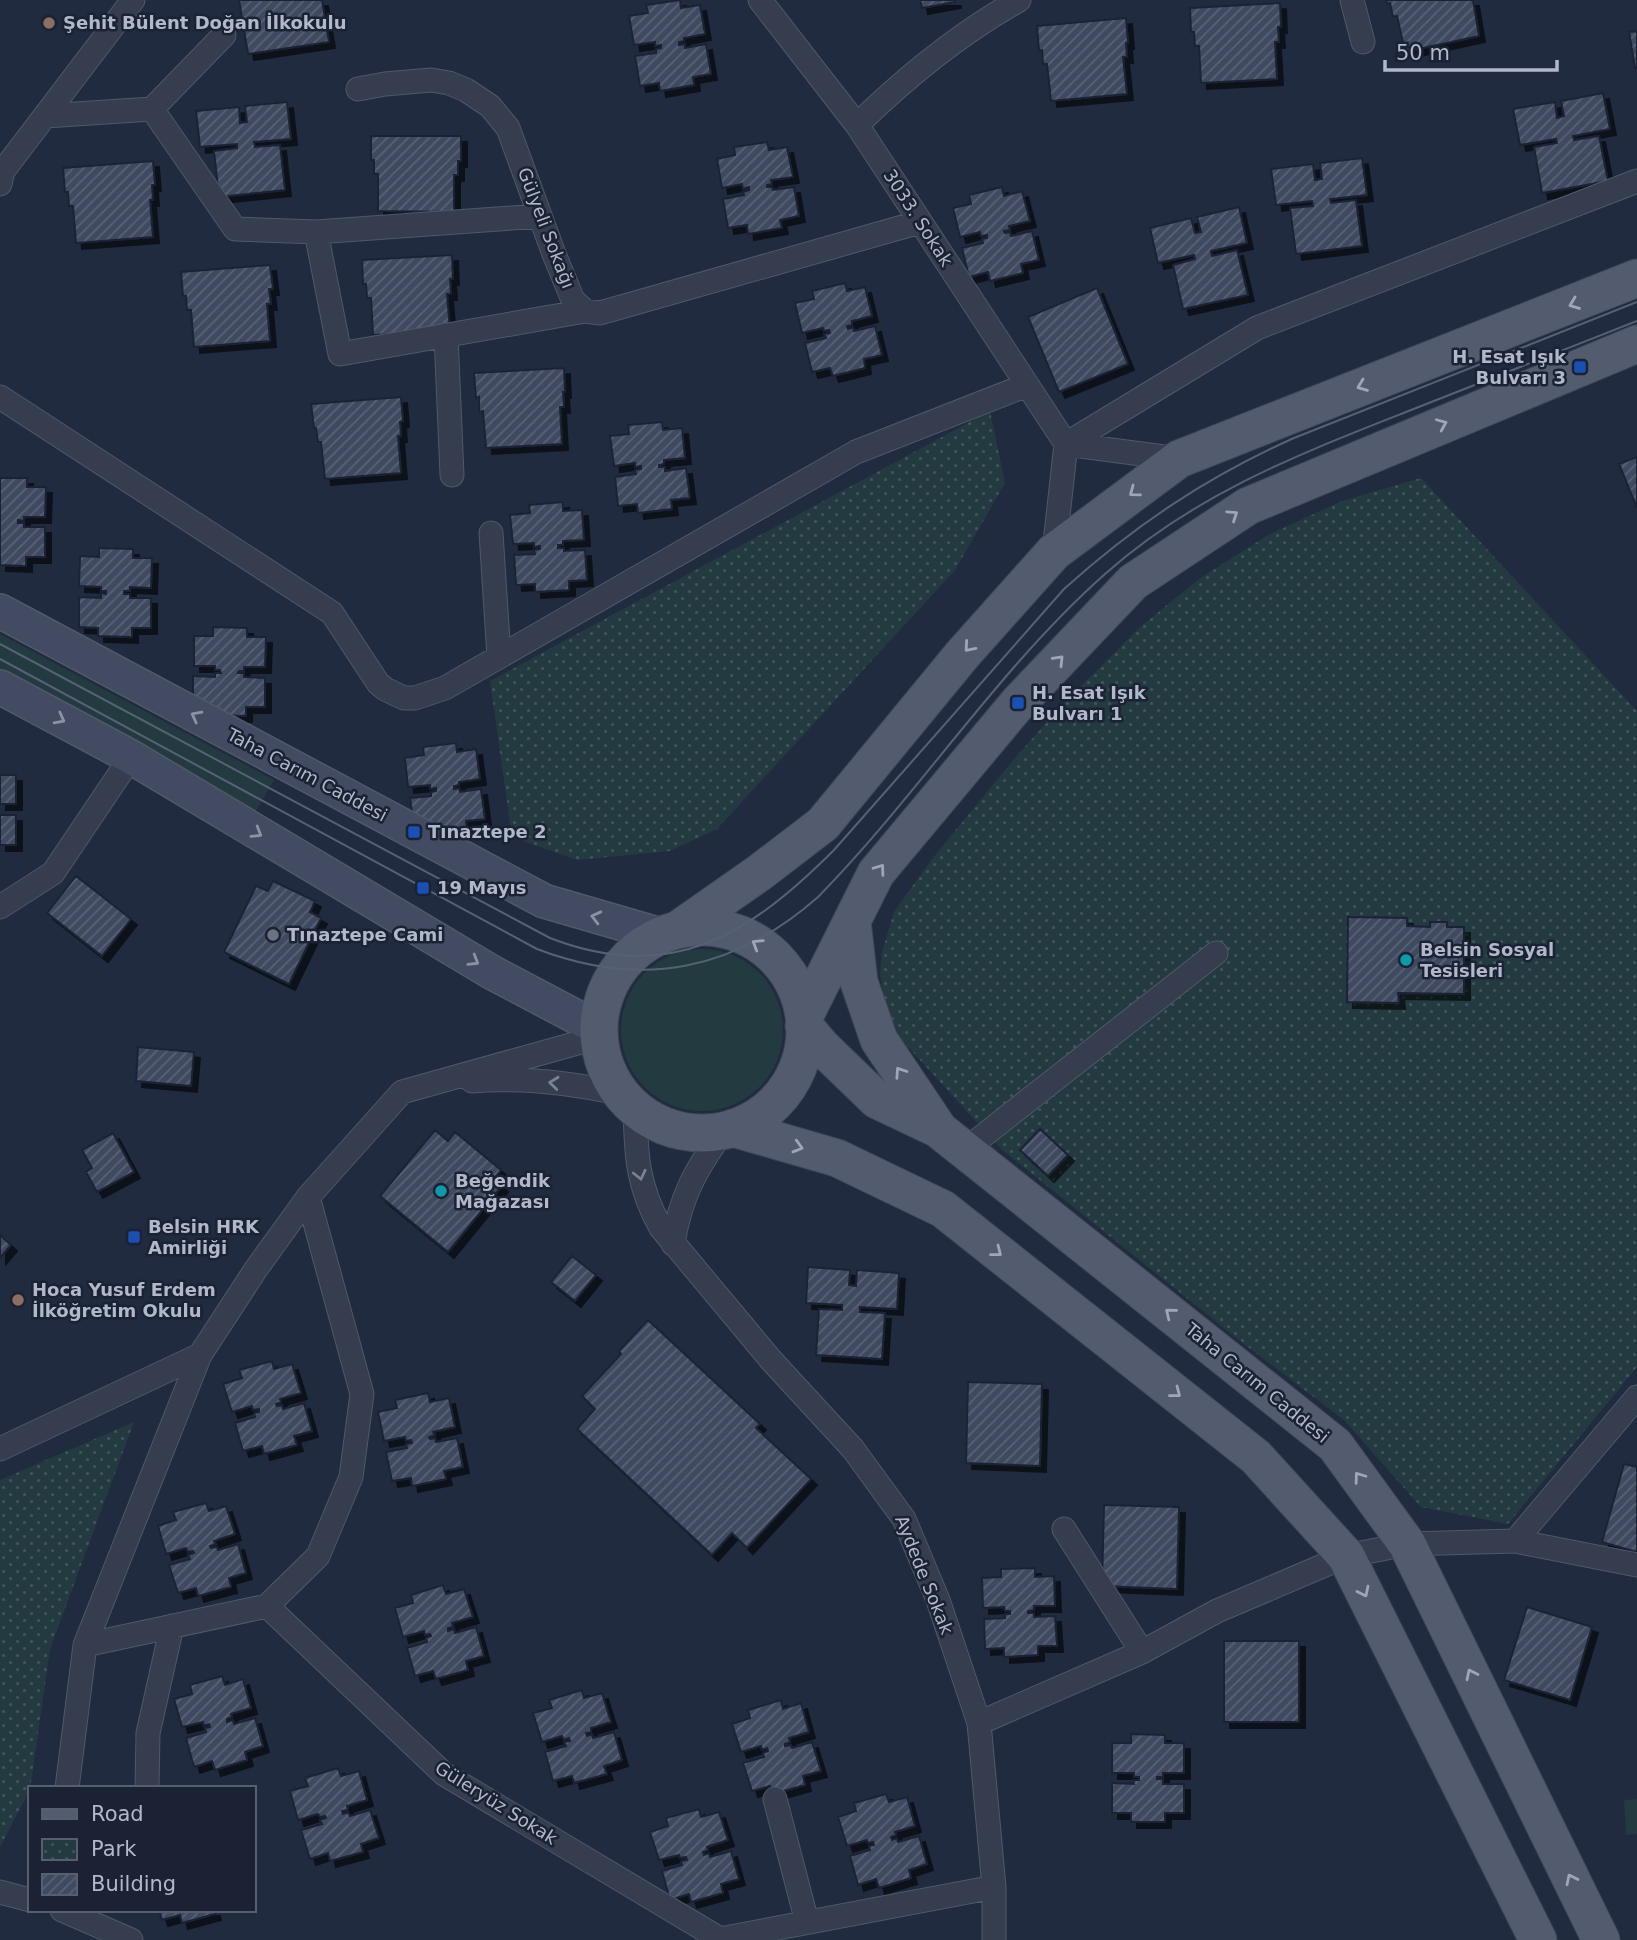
<svg xmlns="http://www.w3.org/2000/svg" width="1637" height="1940" viewBox="0 0 1637 1940" font-family="'DejaVu Sans',sans-serif">
<defs>
<pattern id="park-dots" width="8" height="8" patternUnits="userSpaceOnUse" patternTransform="scale(1.75)"><rect width="8" height="8" fill="#233a40"/><path d="M2 2h.1M6 6h.1" fill="none" stroke="#41545a" stroke-width="1.8" stroke-linecap="round"/></pattern>
<pattern id="building-hatch" width="6" height="6" patternUnits="userSpaceOnUse" patternTransform="scale(1.75)"><rect width="6" height="6" fill="#3f4a61"/><path d="M-1 1l2-2M0 6l6-6M5 7l2-2" fill="none" stroke="#586276"/></pattern>
<filter id="shadow"><feDropShadow dx="6" dy="6" stdDeviation="0" flood-color="#0009"/></filter>
</defs>
<rect width="100%" height="100%" fill="#212b3f"/>
<path fill="#233a40" d="M0 634 274 780 254 814 0 670Z
M621 1030a81 81 0 1 1 162 0a81 81 0 1 1-162 0Z
M1637 1799V1834L1626 1835 1624 1800Z"/>
<path fill="url(#park-dots)" d="M990 411 1005 483 955 570 717 829 670 851 577 860 512 837 490 681Z
M1421 478 1637 711V1367L1508 1524 1421 1507 1344 1420 1244 1344 1001 1149 899 1037 885 1006 880 973 882 952 894 912 932 859 1015 758 1063 704 1140 627 1199 579 1268 535 1342 501Z
M134 1422 50 1649 30 1789 0 1847V1480Z"/>
<path fill="url(#building-hatch)" stroke="#1c2435" stroke-width="2" filter="url(#shadow)" d="M239 0H322L329 42 248 54Z
M680 0 681 8 700 5 705 34 684 38V41L679 42V45L685 44V48L706 44 711 74 693 77 694 85 660 91 659 83 640 86 635 56 656 53V49L661 48V45L655 46V42L634 45 629 16 648 13 646 5Z
M920 0H955V2L922 8Z
M1386 0H1473L1479 36 1405 52 1397 16 1393 17 1390 3 1387 4Z
M1280 3 1281 27H1278L1279 42H1275L1277 79 1201 83 1199 46H1195L1194 32H1191L1190 8Z
M1126 18 1128 43H1126L1127 57H1123L1127 94 1051 101 1047 64H1043L1042 50 1039 51 1037 26Z
M1637 31V68H1635L1629 32Z
M1603 93 1610 129 1573 136 1574 140 1599 136 1608 181 1542 193 1534 147 1557 143 1556 139 1520 145 1513 109 1555 102 1557 118 1564 116 1561 101Z
M287 102 291 139 254 142 255 147 280 145 285 190 219 197 214 151 237 148V144L200 147 196 111 239 107 240 123 247 122 245 106Z
M371 136H461V161H458V175H454V212L378 211V174H374V160H371Z
M767 142 769 150 787 147 793 177 771 180 772 184 767 185V187H772L773 190 794 187 799 216 780 220 782 228 748 234 747 225 728 228 723 199 744 195 743 192 749 190V187L743 189 742 184 722 188 717 159 735 155 734 147Z
M1362 158 1367 195 1330 199 1331 203 1356 200 1362 246 1296 254 1290 208 1313 206 1312 201 1276 205 1271 169 1313 164 1315 180 1322 179 1320 163Z
M153 161 155 185H152L153 200H150L153 237 76 243 73 206H69L68 192H65L63 168Z
M1002 187 1004 196 1022 191 1030 221 1009 226 1010 230 1004 231 1005 233 1010 232 1011 236 1032 231 1039 260 1021 264 1023 273 990 281 988 272 969 277 962 248 983 243 982 239 987 238V235L981 236 980 232 960 237 953 208 971 204 969 195Z
M1239 207 1247 243 1211 251 1212 256 1237 250 1248 295 1183 309 1173 265 1195 259 1194 255 1158 263 1150 228 1191 218 1195 233 1201 232 1197 217Z
M452 255 453 279H450L451 294H447L450 331 373 335 371 298H367L366 284H363L362 260Z
M270 265 273 289H269L271 304H267L270 341 194 347 191 310H187L186 296H183L181 272Z
M845 283 847 291 865 287 872 316 852 321V325L847 326 848 329 853 327 854 331 875 326 882 355 864 359 865 368 833 376 830 368 812 372 805 343 826 338 824 334 830 333 829 330 824 331 823 328 802 333 795 303 814 299 812 291Z
M1097 288 1128 364 1059 392 1028 317Z
M564 368 565 392H563L564 407H560L562 444 486 448 483 411 479 412V397L476 398 474 373Z
M401 397 403 421 400 422 401 436H398L401 473 325 479 321 442H318L316 428H314L311 404Z
M662 422 663 430 682 428 685 458 664 460V464L659 465V467H665V471L686 468 690 498 671 500 672 509 638 513 637 504 618 506 615 477 636 474 635 470 641 469V466L635 467V463L614 466 610 436 629 434 628 425Z
M1637 457V508L1619 464Z
M0 478H27V487H46L45 517H24V521L18 520V523H24V527H45V557H26V566L0 565Z
M563 502V511L582 510 584 540 563 541V545H558V548H564V551L585 550 587 580 569 581V590L535 592V584L516 585 514 555 535 554 534 550 540 549V546L534 547V543L513 544 510 515 530 513 529 505Z
M99 548 133 549V558H152L151 588 130 587V591H124V594H130V598H151V628H132V637L98 636V628L79 627V597L101 598V593L106 594V591H101V587L79 586 80 556 99 557Z
M213 627 247 628V637H266L265 667H244V671H239L238 673H244V677L265 678V707H246V716L212 715 193 706V676L215 677V673H221L220 670H215V666H194V636H213Z
M456 743 457 752 476 749 480 779 459 782V785L454 786V789L459 788 460 792 481 789 485 819 466 821 467 830 434 834 414 828 410 798 431 796V792L436 791V788L430 789V785L408 787 405 758 424 755 423 747Z
M0 775H16V804H0Z
M0 815H16V845H0Z
M76 876 131 919 102 956 47 913Z
M273 881 315 901 310 912 321 918 289 984 224 952 256 886 268 891Z
M1348 917 1407 918V926L1430 927V922H1447V927H1464V994L1398 993 1399 1003 1347 1002Z
M138 1047 194 1052 191 1086 136 1081Z
M1040 1129 1068 1155 1048 1176 1020 1150Z
M435 1130 448 1141 455 1132 501 1170 494 1179 502 1186 448 1252 380 1196Z
M113 1133 134 1172 97 1192 86 1172 92 1168 82 1150Z
M0 1235 11 1245 0 1258Z
M572 1256 596 1275 575 1301 551 1282Z
M808 1267 850 1270 849 1285 856 1286 857 1270 899 1273 897 1309 860 1307V1312L885 1313 882 1359 816 1355 819 1309 842 1310V1305L806 1303Z
M648 1320 760 1424 756 1428 811 1479 747 1548 732 1533 712 1555 577 1429 595 1409 582 1396 621 1354 619 1351Z
M272 1361 274 1369 292 1364 301 1393 280 1399 281 1402 276 1404 277 1406 282 1405 283 1409 304 1403 312 1431 294 1436 297 1445 264 1454 262 1446 243 1451 235 1423 255 1417 254 1413 259 1412V1409L253 1410 252 1406 232 1412 223 1384 242 1378 239 1370Z
M968 1382 1042 1384 1040 1466 966 1463Z
M428 1393 430 1402 449 1398 455 1427 433 1432 435 1435 429 1437 430 1439 435 1438 436 1442 457 1438 463 1467 444 1471 446 1479 412 1486 411 1478 392 1481 386 1452 407 1448 406 1444 412 1443 411 1440 406 1441 405 1437 384 1441 378 1412 397 1408 395 1400Z
M1624 1464 1637 1467V1552L1602 1542Z
M206 1503 209 1511 226 1506 235 1534 214 1541 216 1544 210 1546 211 1548 217 1547 218 1550 238 1544 246 1573 229 1578 231 1587 198 1596 196 1588 178 1593 169 1565 190 1559 188 1555 194 1553 193 1551 188 1552 186 1548 166 1554 158 1526 176 1520 173 1512Z
M1104 1505 1179 1507 1177 1589 1102 1586Z
M1035 1568V1577L1054 1576 1055 1606H1034V1610L1028 1611V1613H1034V1617L1055 1616 1057 1646H1038V1655L1004 1657V1648L985 1649 984 1619 1005 1618V1614H1010V1611H1005L1004 1607 983 1608 982 1578 1001 1577V1569Z
M443 1585 446 1594 464 1589 473 1617 452 1623 453 1627 448 1628V1631L454 1629 455 1633 476 1627 484 1656 466 1661 468 1670 436 1679 433 1671 415 1676 407 1648 427 1642 426 1638 431 1636 430 1634 425 1635 424 1631 403 1637 395 1608 413 1603 411 1595Z
M1527 1607 1592 1627 1570 1700 1504 1680Z
M1224 1641H1299V1722H1224Z
M222 1676 225 1685 243 1679 251 1708 231 1714 232 1717 227 1719V1722L233 1720 234 1724 255 1718 263 1746 245 1752 247 1760 215 1770 212 1761 194 1767 186 1738 206 1732 205 1728 210 1727 209 1724 204 1726 203 1722 182 1727 174 1699 192 1694 190 1685Z
M582 1690 584 1698 602 1693 611 1722 591 1728V1732L586 1733 587 1736 592 1734 593 1738 614 1732 622 1760 604 1766 607 1774 574 1783 572 1776 553 1781 545 1752 566 1746 564 1742 570 1741 569 1738 564 1740 562 1736 542 1742 533 1713 552 1708 549 1700Z
M781 1700 783 1709 801 1703 809 1732 789 1738 790 1742 785 1744V1746L791 1745 792 1748 812 1742 821 1771 803 1776 805 1785 773 1794 770 1786 752 1791 743 1763 764 1757 763 1753 768 1751 767 1748 762 1750 761 1746 741 1752 732 1724 750 1718 748 1710Z
M1131 1734 1165 1735V1743H1184V1773H1163V1777H1157V1779H1163V1784H1184V1813H1165V1822H1131V1813H1112V1783L1134 1784 1133 1780H1139V1777H1134V1773H1112V1743H1131Z
M338 1768 341 1776 359 1771 367 1800 347 1806 348 1810 342 1811 343 1814 348 1812 350 1816 370 1810 379 1838 361 1844 363 1852 330 1861 328 1853 310 1859 301 1830 322 1824 320 1820 326 1818 325 1816 320 1817 318 1814 298 1820 290 1791 308 1786 305 1778Z
M886 1794 889 1802 907 1797 915 1826 895 1832 896 1835 891 1837 892 1840 897 1838 898 1842 919 1836 927 1864 909 1870 911 1878 879 1888 876 1879 858 1885 850 1856 870 1850 869 1846 874 1845 873 1842 868 1843 867 1840 847 1846 838 1817 856 1811 854 1803Z
M699 1809 701 1817 719 1812 728 1840 707 1847 708 1850 703 1852 704 1855 709 1853 710 1857 731 1851 739 1879 721 1884 723 1893 691 1902 689 1894 670 1900 662 1871 682 1865 681 1861 687 1860 686 1857 680 1858 679 1855 659 1860 650 1832 668 1826 666 1818Z
M159 1910H214L215 1914 182 1923 180 1915 162 1920Z"/>
<g fill="none" stroke-linecap="round" stroke-linejoin="round">
<g stroke="#505869" stroke-width="25">
<path id="street" d="M760 0 857 125 1066 444 1257 328 1637 181
M1352 0 1363 42
M358 89 385 84 431 80 449 83 466 90 490 106 508 128 554 254 573 300 585 311 600 313 920 222
M152 109 224 35
M45 116 152 109 235 229 316 232 340 354 585 311
M857 125C906 77 959 34 1019 0
M0 184 3 171 133 0
M316 232 540 216
M446 335 452 475
M0 397 332 613 378 683 385 689 404 698H415L445 688 856 452 1027 385
M491 533 499 657
M1054 552 1066 444 1179 459
M0 907 53 873 131 757
M472 1081C522 1077 572 1083 622 1094
M635 1108C636 1154 637 1186 661 1228L771 1360 853 1449 904 1519 938 1600 979 1723 994 1887V1940
M965 1150 1216 953
M673 1244C680 1197 696 1169 724 1130
M0 1449 200 1355
M1064 1529 1142 1652
M1515 1541 1637 1397
M267 1606 444 1774 720 1939
M85 1645 267 1606 318 1556 351 1477 362 1394 308 1197
M979 1723 1142 1652 1217 1611 1346 1556 1407 1544 1515 1541 1637 1565
M67 1788 85 1645 200 1355 256 1269 308 1197 402 1092 599 1037
M147 1788 148 1733 172 1626
M775 1799 807 1922
M0 1892 30 1900
M62 1910 131 1940
M720 1939 994 1887"/>
</g>
<g stroke="#505869" stroke-width="36">
<path id="secondary" d="M0 611 544 901 661 935
M0 687 131 757 493 973 599 1029"/>
</g>
<g stroke="#3e4657" stroke-width="39">
<path id="primary" d="M852 921 859 982 879 1040 938 1128
M599 1030a103 103 0 1 1 206 0a103 103 0 1 1-206 0Z
M679 929 759 873 823 824 962 655 1054 552 1179 459 1637 278
M804 1017 876 873 1018 703 1133 582 1248 506 1637 344
M804 1026 822 1047 877 1100 938 1129 1335 1445 1407 1544 1601 1940
M733 1128 837 1158 943 1209 1256 1457 1346 1556 1538 1940"/>
</g>
<use href="#street" stroke="#353d4e" stroke-width="23"/>
<use href="#secondary" stroke="#434b62" stroke-width="33"/>
<use href="#primary" stroke="#535c6f" stroke-width="37"/>
<path stroke="#566176" stroke-width="2" d="M0 644 550 938C671 985 749 935 834 850L1064 589C1135 525 1207 477 1294 438L1637 302
M0 659 537 949C642 989 734 971 818 897 919 794 997 670 1105 574 1195 494 1297 455 1406 412 1483 382 1560 351 1637 321"/>
</g>
<defs><path id="oneway-chevron" d="M-2-3.5L2.5 0L-2 3.5" fill="none" stroke-width="1.6" stroke-linecap="round" stroke-linejoin="round" transform="scale(1.75)"/></defs>
<g stroke="#9ea6b8">
<use href="#oneway-chevron" transform="translate(1574 304) rotate(159)"/>
<use href="#oneway-chevron" transform="translate(1362 386) rotate(159)"/>
<use href="#oneway-chevron" transform="translate(1442 424) rotate(-23)"/>
<use href="#oneway-chevron" transform="translate(1134 492) rotate(143)"/>
<use href="#oneway-chevron" transform="translate(1233 515) rotate(-34)"/>
<use href="#oneway-chevron" transform="translate(969 647) rotate(131)"/>
<use href="#oneway-chevron" transform="translate(1059 660) rotate(-46)"/>
<use href="#oneway-chevron" transform="translate(880 869) rotate(-54)"/>
<use href="#oneway-chevron" transform="translate(757 944) rotate(-148)"/>
<use href="#oneway-chevron" transform="translate(900 1072) rotate(-124)"/>
<use href="#oneway-chevron" transform="translate(798 1147) rotate(16)"/>
<use href="#oneway-chevron" transform="translate(997 1252) rotate(38)"/>
<use href="#oneway-chevron" transform="translate(1170 1313) rotate(-141)"/>
<use href="#oneway-chevron" transform="translate(1176 1393) rotate(38)"/>
<use href="#oneway-chevron" transform="translate(1359 1477) rotate(-126)"/>
<use href="#oneway-chevron" transform="translate(1364 1592) rotate(64)"/>
<use href="#oneway-chevron" transform="translate(1471 1674) rotate(-116)"/>
<use href="#oneway-chevron" transform="translate(1571 1879) rotate(-116)"/>
</g>
<g stroke="#8a92a6">
<use href="#oneway-chevron" transform="translate(196 716) rotate(-152)"/>
<use href="#oneway-chevron" transform="translate(60 719) rotate(28)"/>
<use href="#oneway-chevron" transform="translate(257 833) rotate(31)"/>
<use href="#oneway-chevron" transform="translate(596 917) rotate(-166)"/>
<use href="#oneway-chevron" transform="translate(474 961) rotate(31)"/>
</g>
<g stroke="#798192">
<use href="#oneway-chevron" transform="translate(554 1083) rotate(-174)"/>
<use href="#oneway-chevron" transform="translate(640 1175) rotate(77)"/>
</g>
<g fill="#8d6e63" stroke="#1a2233" stroke-width="2.5">
<circle cx="49" cy="23" r="7"/>
<circle cx="18" cy="1300" r="7"/>
</g>
<g fill="#1a4fb4" stroke="#1a2233" stroke-width="2.5">
<rect x="1573" y="360" width="14" height="14" rx="3.5"/>
<rect x="1011" y="696" width="14" height="14" rx="3.5"/>
<rect x="407" y="825" width="14" height="14" rx="3.5"/>
<rect x="416" y="881" width="14" height="14" rx="3.5"/>
<rect x="127" y="1230" width="14" height="14" rx="3.5"/>
</g>
<circle fill="#6b7280" stroke="#1a2233" stroke-width="2.5" cx="273" cy="935" r="7"/>
<g fill="#0f9aa8" stroke="#1a2233" stroke-width="2.5">
<circle cx="1406" cy="960" r="7"/>
<circle cx="441" cy="1191" r="7"/>
</g>
<g text-anchor="middle" stroke-width="5" stroke-linejoin="round" paint-order="stroke">
<g font-size="18" font-weight="bold" fill="#b1b8ca" stroke="#1a2233" text-anchor="start">
<text x="63" y="29">Şehit Bülent Doğan İlkokulu</text>
<text x="1566" y="363" text-anchor="end">H. Esat Işık<tspan x="1566" dy="21">Bulvarı 3</tspan></text>
<text x="1032" y="699">H. Esat Işık<tspan x="1032" dy="21">Bulvarı 1</tspan></text>
<text x="428" y="838">Tınaztepe 2</text>
<text x="437" y="894">19 Mayıs</text>
<text x="287" y="941">Tınaztepe Cami</text>
<text x="1420" y="956">Belsin Sosyal<tspan x="1420" dy="21">Tesisleri</tspan></text>
<text x="455" y="1187">Beğendik<tspan x="455" dy="21">Mağazası</tspan></text>
<text x="148" y="1233">Belsin HRK<tspan x="148" dy="21">Amirliği</tspan></text>
<text x="32" y="1296">Hoca Yusuf Erdem<tspan x="32" dy="21">İlköğretim Okulu</tspan></text>
</g>
<g font-size="18" fill="#b1b8ca" stroke="#1a2233">
<text transform="translate(918 218) rotate(57)" y="6">3033. Sokak</text>
<text transform="translate(546 228) rotate(69)" y="6">Gülyeli Sokağı</text>
<text transform="translate(307 775) rotate(28)" y="6">Taha Carım Caddesi</text>
<text transform="translate(1257 1383) rotate(39)" y="6">Taha Carım Caddesi</text>
<text transform="translate(924 1575) rotate(68)" y="6">Aydede Sokak</text>
<text transform="translate(496 1803) rotate(32)" y="6">Güleryüz Sokak</text>
</g>
</g>
<rect x="28" y="1786" width="228" height="126" fill="#1a2233" stroke="#565e6f" stroke-width="2"/>
<rect x="42" y="1809" width="35" height="10" fill="#535c6f" stroke="#565e6f" stroke-width="2"/>
<text x="91" y="1821" font-size="21" fill="#b1b8ca">Road</text>
<rect x="42" y="1839" width="35" height="21" fill="url(#park-dots)" stroke="#565e6f" stroke-width="2"/>
<text x="91" y="1856" font-size="21" fill="#b1b8ca">Park</text>
<rect x="42" y="1874" width="35" height="21" fill="url(#building-hatch)" stroke="#565e6f" stroke-width="2"/>
<text x="91" y="1891" font-size="21" fill="#b1b8ca">Building</text>
<path d="M1385 60v10h172v-10" fill="none" stroke="#b1b8ca" stroke-width="3.5"/>
<text x="1396" y="60" font-size="21" fill="#b1b8ca" stroke="#1a2233" stroke-width="5" paint-order="stroke">50 m</text>
</svg>
